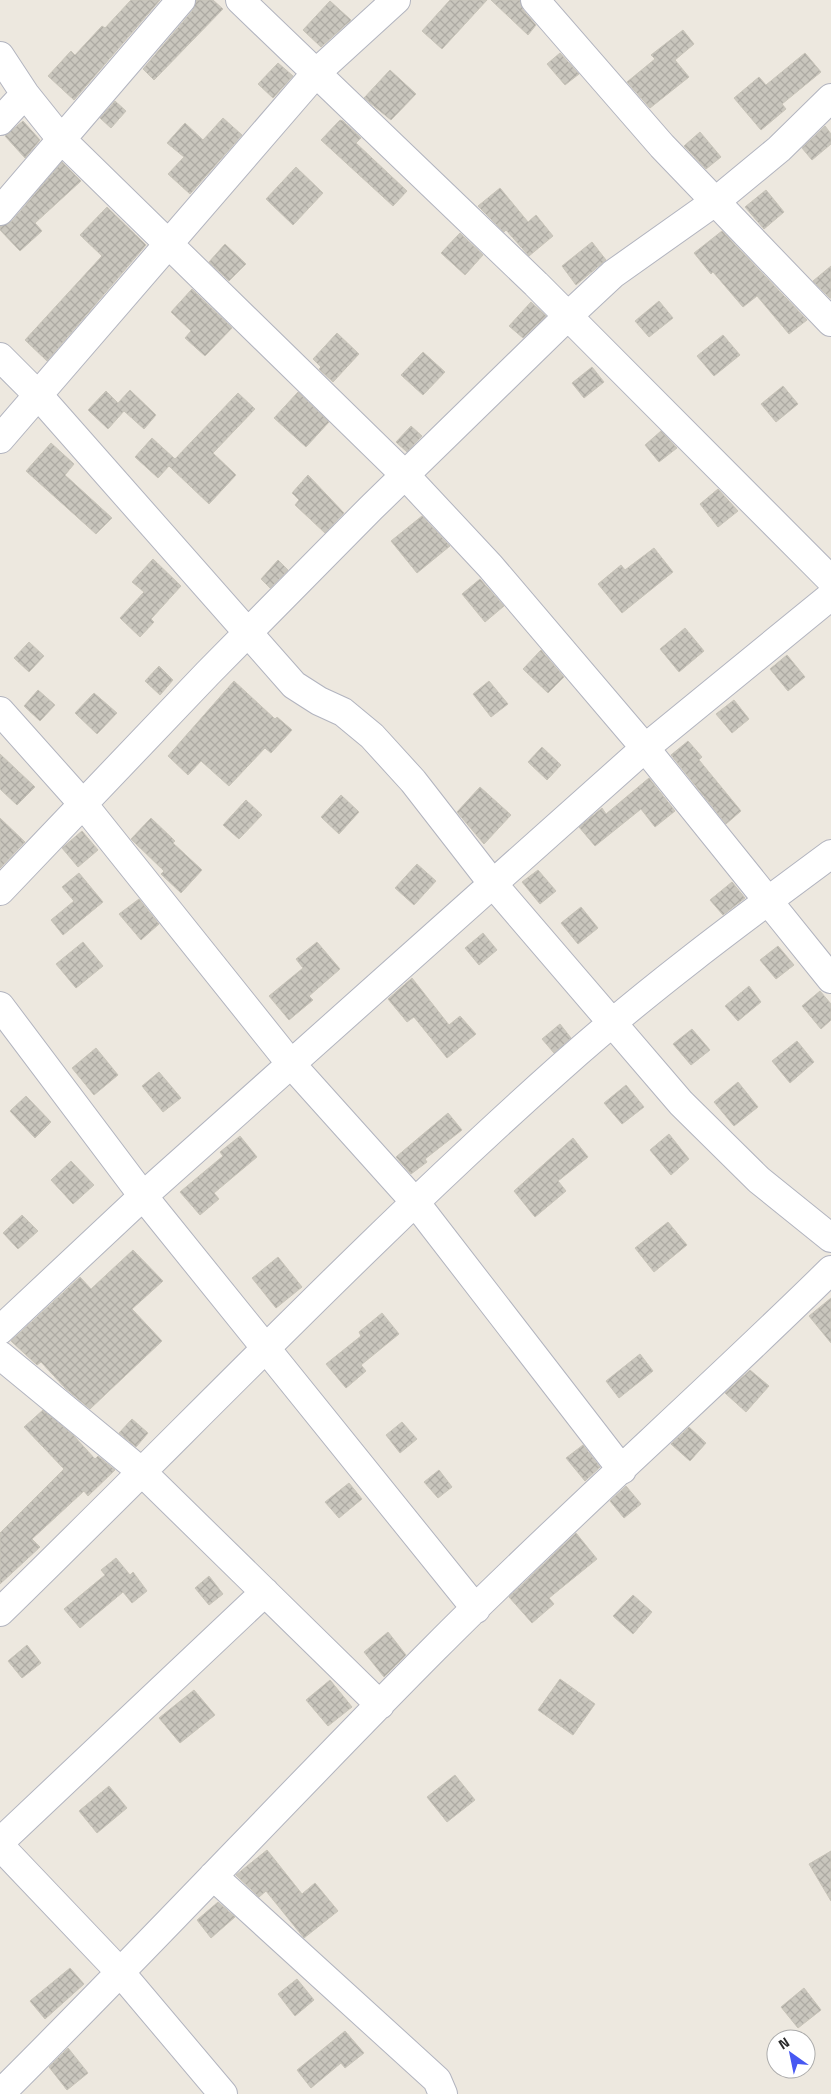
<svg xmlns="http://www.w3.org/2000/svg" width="831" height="2094" viewBox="0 0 831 2094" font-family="'Titillium Web',sans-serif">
<defs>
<pattern id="building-cross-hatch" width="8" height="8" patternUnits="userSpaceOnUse" patternTransform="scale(1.25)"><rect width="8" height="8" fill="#c9c6bd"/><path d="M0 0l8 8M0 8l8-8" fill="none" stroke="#adaaa3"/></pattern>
</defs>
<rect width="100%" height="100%" fill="#ede8df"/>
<path fill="url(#building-cross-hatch)" stroke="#c8c4b9" d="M131 0H160L74 100 48 76 71 51 75 55 102 26 105 28Z
M196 0H213L223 9 154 80 143 69 193 10Z
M450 0H487L442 49 422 31Z
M491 0H520L523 10 536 25 528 35Z
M330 1 351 20 321 47 303 30Z
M683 30 694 44 675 60 689 77 650 108 627 82 655 59 651 55Z
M560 53 579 74 565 85 547 64Z
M805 53 821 72 782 104 786 109 761 130 734 98 759 77 766 85Z
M278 63 293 76 273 98 258 84Z
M390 70 416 94 391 120 364 98Z
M115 101 126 111 111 128 100 118Z
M223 118 242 135 190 194 168 174 184 157 167 143 185 123 203 140Z
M340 120 343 121 361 138 356 143 407 191 393 206 321 140Z
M23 121 40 140 25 158 5 136Z
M825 126 831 134V144L812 160 802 148Z
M700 132 721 157 706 169 684 146Z
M62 162 81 181 35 223 42 231 20 251 0 230V226L12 221Z
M296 167 323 193 293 225 266 199Z
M500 188 528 222 536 215 553 236 529 256 506 230 504 232 478 206Z
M766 190 784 212 764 229 745 207Z
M107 207 146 245 47 361 25 340 102 256 80 235Z
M722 231 807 320 789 334 757 296 743 307 713 272 711 274 694 253Z
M460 233 483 255 465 275 441 253Z
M592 242 606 260 576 285 562 266Z
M225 244 246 264 229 281 209 262Z
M831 266V298H830L813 281Z
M192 289 232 328 205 356 185 338 191 331 171 312Z
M659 301 673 318 649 337 635 321Z
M531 302 546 316 523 338 509 326Z
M337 333 359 354 333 382 319 369 321 367 313 359Z
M723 335 740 355 714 376 697 356Z
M423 352 445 372 423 395 401 375Z
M592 367 604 382 584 398 572 383Z
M783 386 798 404 776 422 761 404Z
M130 390 156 415 144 429 124 411 108 429 88 410 106 391 118 403Z
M298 392 329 422 306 447 274 418Z
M238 393 255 409 213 453 236 475 209 504 169 466 158 478 135 457 152 438 175 459Z
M411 426 422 436 407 452 396 442Z
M661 431 677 448 659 462 645 445Z
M51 443 74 464 65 475 112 518 96 534 26 471Z
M308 475 344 513 325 533 295 505 299 500 292 493Z
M718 489 738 511 718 527 700 504Z
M422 516 450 546 417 573 391 541Z
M654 548 673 572 622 613 598 584 621 565 625 570Z
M153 559 181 586 151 619 154 622 140 637 120 618 144 592 132 582Z
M278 560 288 570 270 588 261 579Z
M480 579 504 606 485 622 462 594Z
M685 628 704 651 679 672 660 649Z
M29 642 44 656 29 672 14 658Z
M541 650 564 677 548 693 523 669Z
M787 655 805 677 788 691 770 669Z
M159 666 173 680 160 695 145 681Z
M234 681 275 719 277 717 292 730 271 753 265 748 229 786 201 761 188 775 168 756Z
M489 681 508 704 491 717 473 694Z
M38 690 55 705 40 721 24 706Z
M94 693 117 713 97 734 75 713Z
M734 700 749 719 732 733 716 714Z
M688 741 702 757 699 760 741 811 726 824 671 755Z
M542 747 561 765 547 780 528 762Z
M0 754 35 787 17 805 0 789Z
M649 778 675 811 655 827 641 809 595 846 579 827 602 808 606 814Z
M480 787 511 815 484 844 457 812Z
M341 795 359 812 339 834 321 817Z
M246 800 262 815 239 839 223 825Z
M0 818 25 842 0 868Z
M151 818 175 841 173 843 202 870 181 893 161 874 164 871 131 839Z
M82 831 98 850 78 867 62 848Z
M417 864 436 881 414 905 395 888Z
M538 870 556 891 540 904 522 882Z
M79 873 103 902 63 935 51 920 74 901 62 887Z
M732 882 745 898 723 915 710 900Z
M139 899 159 924 141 940 119 914Z
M581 907 598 928 578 944 561 923Z
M483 933 497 950 479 965 465 948Z
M83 942 103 966 76 988 56 964Z
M317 942 340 969 309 996 313 1000 289 1020 269 996 303 968 296 959Z
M778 946 794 965 776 979 760 960Z
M412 978 449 1025 460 1016 476 1034 447 1058 414 1017 407 1022 388 999Z
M749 986 761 1002 738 1021 725 1006Z
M820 991 831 1004V1020L821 1029 802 1006Z
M560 1024 571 1038 554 1053 542 1039Z
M692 1029 710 1050 691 1065 673 1044Z
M797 1041 814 1062 790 1083 772 1061Z
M96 1048 118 1075 94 1095 72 1068Z
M159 1072 181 1098 163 1112 142 1086Z
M738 1082 758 1107 734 1126 714 1102Z
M626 1085 644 1107 622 1124 604 1103Z
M26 1096 51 1122 35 1138 10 1111Z
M448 1113 462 1130 425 1159 427 1162 411 1174 396 1157Z
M669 1134 689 1159 671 1175 650 1150Z
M240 1136 257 1157 214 1193 219 1199 200 1215 180 1192 223 1156 220 1152Z
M573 1138 588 1157 558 1181 566 1191 535 1217 514 1191Z
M71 1161 94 1185 73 1204 51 1180Z
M22 1215 38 1231 18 1249 3 1233Z
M668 1222 687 1245 654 1272 635 1248Z
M133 1250 163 1281 132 1309 162 1341 90 1409 66 1389 41 1362 37 1365 11 1341 80 1277 91 1289Z
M278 1257 302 1287 276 1308 252 1278Z
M831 1298V1343L809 1316Z
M382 1313 399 1334 361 1365 366 1371 346 1388 326 1364 361 1336 359 1332Z
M640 1354 653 1371 619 1398 606 1381Z
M750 1370 769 1386 746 1412 725 1393Z
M43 1410 73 1435 95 1459 98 1456 115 1470 88 1496 84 1491 32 1539 40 1547 0 1584V1533L64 1469 24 1427Z
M132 1419 148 1433 136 1447 119 1433Z
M402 1422 417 1439 400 1453 386 1435Z
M689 1427 706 1443 690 1461 671 1444Z
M583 1445 600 1467 585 1481 566 1458Z
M439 1470 452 1487 438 1498 424 1482Z
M349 1483 362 1499 339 1518 325 1502Z
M626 1486 641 1504 624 1518 610 1501Z
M576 1533 597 1559 549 1598 554 1604 532 1623 509 1597Z
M116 1558 130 1575 133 1572 147 1591 132 1603 123 1592 80 1628 64 1609 105 1575 101 1570Z
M209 1576 223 1594 209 1605 195 1588Z
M633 1595 652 1612 633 1634 613 1616Z
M388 1632 406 1655 384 1677 364 1652Z
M27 1645 41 1663 22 1678 8 1661Z
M560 1679 595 1704 573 1735 538 1710Z
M330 1680 352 1707 328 1726 306 1700Z
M194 1690 215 1715 180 1743 159 1718Z
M455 1775 475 1800 447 1822 427 1797Z
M109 1786 127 1808 97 1833 79 1811Z
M267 1850 302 1894 315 1883 338 1911 304 1938 266 1891 259 1897 236 1875Z
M831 1851V1901L809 1864Z
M218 1902 235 1917 211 1938 197 1920Z
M70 1968 84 1984 45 2019 30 2001Z
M297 1979 314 2000 295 2016 278 1994Z
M804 1988 821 2010 798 2028 781 2007Z
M345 2031 364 2053 345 2068 341 2063 311 2088 297 2070Z
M68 2048 88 2073 67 2090 49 2067Z"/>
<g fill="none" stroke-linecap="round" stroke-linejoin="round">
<g stroke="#b2b4bf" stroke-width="30">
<path id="minor" d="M240 0 536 284 831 580
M535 0 662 146 831 322
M0 56 25 94 61 139 405 475 490 566 645 748 831 979
M0 121 25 94
M0 211 181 0
M0 357 39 396 294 685 319 701 343 712 372 736 413 781 493 884 681 1103 759 1180 831 1238
M0 439 316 73 396 0
M0 711 83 804 291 1064 415 1202 622 1470
M0 891 208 673 371 508 568 316 613 274 716 201 779 149 831 98
M0 1006 143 1196 476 1609
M0 1330 143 1196 645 748 831 596
M0 1355 142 1472 380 1705
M0 1612C187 1430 366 1241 560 1068 646 991 739 922 831 854
M0 1842 265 1592
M0 1846 120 1972 223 2094
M213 1876 437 2080 443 2094
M0 2094C148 1947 289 1795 435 1648 564 1518 701 1398 831 1270"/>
</g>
<use href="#minor" stroke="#fff" stroke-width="28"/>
</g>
<g transform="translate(791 2054) rotate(327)"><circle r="24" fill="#ffffff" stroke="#ababab"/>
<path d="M0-4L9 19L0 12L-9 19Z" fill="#4758f2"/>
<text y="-8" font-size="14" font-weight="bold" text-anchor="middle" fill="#2c2c2c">N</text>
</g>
</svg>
